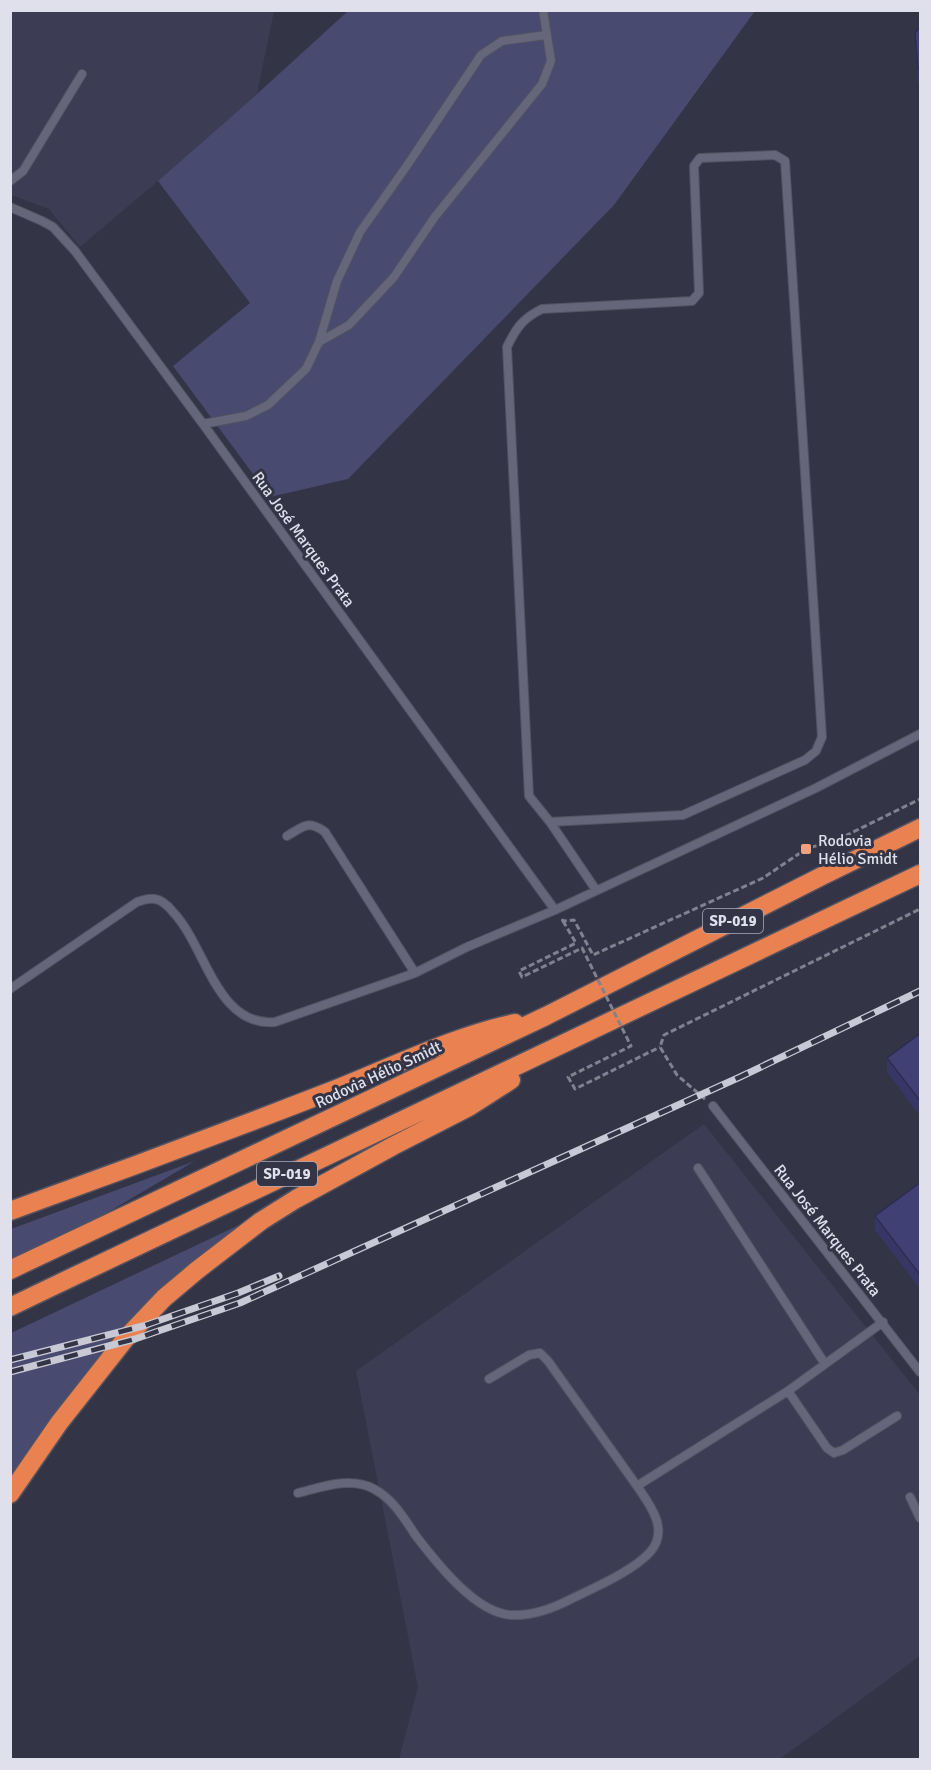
<svg xmlns="http://www.w3.org/2000/svg" width="931" height="1770" viewBox="0 0 931 1770" font-family="Signika,sans-serif">
<rect width="100%" height="100%" fill="#333445"/>
<path fill="#3c3d54" d="M10 11H274L257 94 158 181 80 247 49 209 11 195Z
M704 1124 920 1395V1656L780 1759H399L418 1687 356 1371Z"/>
<path fill="#484a70" d="M348 11H755L614 205 348 479 270 497 173 366 250 303 158 181 257 94Z
M195 1161 76 1231 11 1261V1229Z
M239 1225 192 1265 11 1483V1333Z"/>
<g fill="none" stroke-linecap="round" stroke-linejoin="round">
<g stroke="#525261" stroke-width="10">
<path id="lane" d="M10 181 23 171 82 74
M10 207 42 221 53 227 75 251 203 424 555 910
M319 342 349 325 394 277 434 218 542 84 551 61 543 10
M203 424 246 416 268 405 306 369 319 342 337 281 360 232 406 167 481 55 502 41 546 35
M550 822 683 815 805 760 816 751 822 737 785 161 775 155 700 158 694 166 699 293 692 301 542 309C523 318 516 328 507 347L529 796 550 822 596 890
M287 836C303 827 308 819 325 832L415 973
M10 989 137 902C143 900 148 898 155 899 162 900 169 907 173 912 206 946 216 1027 275 1022L415 973 467 947 555 910 816 788 920 734
M713 1106 920 1372
M698 1168 825 1364
M489 1379 529 1355 540 1353 548 1361 637 1486
M788 1391 827 1448 834 1453 843 1450 897 1416
M298 1493C322 1487 351 1476 374 1489 393 1499 404 1518 416 1536 436 1562 476 1614 512 1615 532 1616 556 1607 573 1598 596 1587 635 1570 651 1551 669 1529 650 1505 637 1486L788 1391 883 1322
M910 1497 920 1518"/>
</g>
<g stroke="#525261" stroke-width="21">
<path id="highway" d="M10 1211C118 1172 225 1132 331 1091 392 1067 451 1037 515 1023
M10 1270 546 1016 822 876 920 828
M10 1307C313 1161 618 1019 920 874
M10 1494 59 1423 126 1338 164 1298 196 1271 261 1221 296 1199 393 1146 469 1107 511 1080"/>
</g>
<path stroke="#818290" stroke-width="3" stroke-dasharray="6 3" stroke-linecap="butt" d="M562 919 563 921 574 920 593 955 763 878 806 849 841 838 920 799
M705 1099 677 1075 660 1047 664 1035 920 909"/>
<use href="#lane" stroke="#656679" stroke-width="8"/>
<use href="#highway" stroke="#ea8151" stroke-width="18"/>
<g stroke="#c8c9d5" stroke-width="7">
<path id="rail" d="M10 1360 143 1326 238 1293 279 1276
M10 1372 135 1339 240 1303 740 1077 920 991"/>
</g>
<use href="#rail" stroke="#333445" stroke-width="4.5" stroke-dasharray="14" stroke-linecap="butt"/>
<path stroke="#818290" stroke-width="3" stroke-dasharray="6 3" stroke-linecap="butt" d="M563 921 576 943 519 971 522 977 582 948 631 1046 568 1077 575 1089 660 1047"/>
</g>
<path fill="#373765" d="M921 26V85L918 83 915 47V33Z
M921 1033V1117L887 1072V1058Z
M921 1182V1290L875 1230V1216Z"/>
<path fill="#404075" stroke="#2d2d52" stroke-width="1.5" d="M921 26V71L918 69 915 33Z
M921 1033V1102L887 1058Z
M921 1182V1276L875 1216Z"/>
<rect fill="#f1a17d" stroke="#333445" stroke-width="2" x="800" y="843" width="12" height="12" rx="3"/>
<g text-anchor="middle" stroke-width="6" stroke-linejoin="round" paint-order="stroke">
<g fill="#333445" stroke="#abacb9" stroke-width="1.5">
<rect x="703" y="909" width="60" height="24" rx="4.5"/>
<rect x="257" y="1162" width="60" height="24" rx="4.5"/>
</g>
<g font-size="15" font-weight="bold" fill="#dfe0eb">
<text x="733" y="926">SP-019</text>
<text x="287" y="1179">SP-019</text>
</g>
<g font-size="16" fill="#dfe0eb" stroke="#333445">
<text transform="translate(304 539) rotate(54)" y="6">Rua José Marques Prata</text>
<text transform="translate(378 1074) rotate(-25)" y="6">Rodovia Hélio Smidt</text>
<text transform="translate(828 1230) rotate(52)" y="6">Rua José Marques Prata</text>
</g>
<g font-size="16" fill="#dfe0eb" stroke="#333445" text-anchor="start">
<text x="818" y="846">Rodovia<tspan x="818" dy="18">Hélio Smidt</tspan></text>
</g>
</g>
<rect width="931" height="1770" fill="none" stroke="#dfe0eb" stroke-width="24"/>
</svg>
